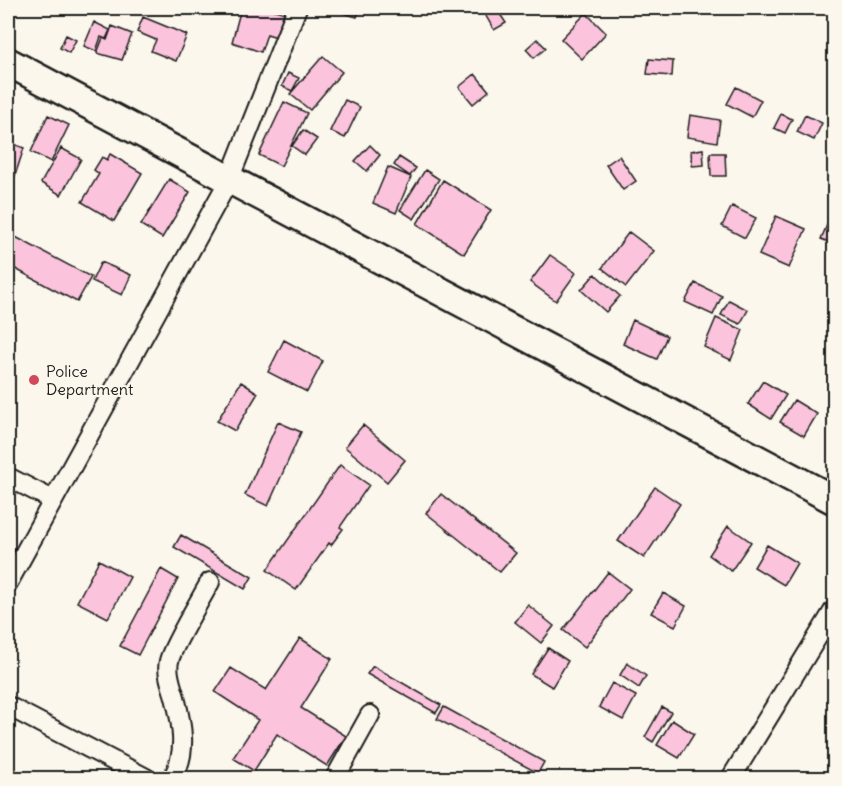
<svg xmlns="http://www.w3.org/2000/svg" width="842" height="786" viewBox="0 0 842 786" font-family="Delius,sans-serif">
<rect width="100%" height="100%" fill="#fbf7ec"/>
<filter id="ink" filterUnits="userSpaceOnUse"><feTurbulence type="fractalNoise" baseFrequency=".0167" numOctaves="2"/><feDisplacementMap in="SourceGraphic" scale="12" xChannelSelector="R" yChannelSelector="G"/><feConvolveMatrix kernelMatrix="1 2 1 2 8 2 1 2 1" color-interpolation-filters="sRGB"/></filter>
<g filter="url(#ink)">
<path fill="#fbc3dc" stroke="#1c1c1c" stroke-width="1.5" d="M241 8H269L288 14 280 38 267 34 261 52 232 42Z
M334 8H360L357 17 333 10Z
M484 8H496L506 23 494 30 482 9Z
M586 13 606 33 582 59 561 39Z
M143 17 187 35 176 61 151 51 156 40 137 32Z
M94 22 110 30 106 39 101 37 96 51 84 46Z
M112 26 132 34 122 60 97 53 103 38 107 40Z
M66 35 76 40 69 53 60 48Z
M537 39 546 48 534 58 526 49Z
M323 56 342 72 310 110 290 94Z
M649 59 673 61 672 76 647 74Z
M288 73 299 78 292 91 282 86Z
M475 74 489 91 473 104 459 87Z
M736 87 761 100 752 117 727 104Z
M345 100 360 107 345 138 330 131Z
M284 102 307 113 281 166 259 155Z
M781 114 792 119 785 133 774 128Z
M48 115 69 125 51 162 31 152Z
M690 115 720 120 717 142 687 137Z
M805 115 822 123 814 140 797 132Z
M303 130 317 139 305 155 292 146Z
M11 143 24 148 10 191 8 190V151Z
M370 145 380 155 367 171 355 161Z
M61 148 81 159 61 195 41 183Z
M703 149 704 165 692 166 691 151Z
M710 153H725L726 176H711Z
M110 154 142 173 114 221 82 202 99 174 94 170 102 157 107 160Z
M619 156 636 181 623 190 606 165Z
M399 157 416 168 410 176 394 165Z
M388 167 411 177 396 213 373 203Z
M425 170 439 179 414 219 400 210Z
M169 179 190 192 162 238 141 225Z
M443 180 491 210 464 254 417 224Z
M732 206 756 218 745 238 722 226Z
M776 216 806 229 789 268 759 255Z
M830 218 834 220V244L821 239Z
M629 232 654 251 626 287 602 268Z
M8 233 91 277 77 302 8 265Z
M550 255 576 273 556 301 530 282Z
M101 262 131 275 122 295 92 281Z
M595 274 620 296 606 312 581 290Z
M695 283 722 296 713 315 685 302Z
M729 300 748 310 740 324 721 315Z
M716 318 743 330 731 360 704 347Z
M633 320 667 336 657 359 623 344Z
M284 340 323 361 307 392 268 372Z
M763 381 786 395 771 419 748 404Z
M241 382 258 393 235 431 217 421Z
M794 400 817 414 804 436 780 422Z
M278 422 301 432 268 506 245 495Z
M363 425 405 460 387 482 345 447Z
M340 465 369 485 340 527 343 529 331 545 329 543 296 590 267 570Z
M655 487 680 504 644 558 618 541Z
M441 494 516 553 500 572 426 513Z
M728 526 751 542 731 571 709 555Z
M181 535 252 577 245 589 174 547Z
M767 545 797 563 784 585 754 567Z
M99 560 130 577 108 618 77 602Z
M161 569 178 579 138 655 120 646Z
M608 572 630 589 585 647 563 630Z
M663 593 686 606 675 626 651 613Z
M528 605 554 626 541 643 515 622Z
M300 638 332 659 301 708 346 736 327 766 277 734 254 771 233 758 258 720 215 692 231 668 266 690Z
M548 648 568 661 552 687 531 674Z
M627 663 646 676 639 688 620 675Z
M373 666 441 705 436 713 367 674Z
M612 683 636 696 623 720 599 707Z
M444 707 544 762 538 773 437 719Z
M662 707 671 712 653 742 645 737Z
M672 720 694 734 679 758 657 745Z"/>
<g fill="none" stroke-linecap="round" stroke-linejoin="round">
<g stroke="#1c1c1c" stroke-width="22">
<path id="minor" d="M8 477 53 500
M8 583 229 180 297 8
M8 706 146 778
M172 778C188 754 182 724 175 697 172 686 166 673 169 661 172 646 201 599 210 582
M335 778 370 715
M731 778 834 610"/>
</g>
<g stroke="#1c1c1c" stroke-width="32">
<path id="highway" d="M8 62 834 500"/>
</g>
<use href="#minor" stroke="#fbf7ec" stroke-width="18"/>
<use href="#highway" stroke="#fbf7ec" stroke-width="27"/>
</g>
</g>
<circle fill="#d1495b" stroke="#fbf7ec" stroke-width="2" cx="34" cy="380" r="6"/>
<g text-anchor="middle" stroke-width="4.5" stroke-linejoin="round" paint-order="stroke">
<g font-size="16" fill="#1c1c1c" stroke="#fbf7ec" text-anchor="start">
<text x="46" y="377">Police<tspan x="46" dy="18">Department</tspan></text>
</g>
</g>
<rect width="842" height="786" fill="none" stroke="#fbf7ec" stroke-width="30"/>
<rect x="15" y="15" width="812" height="756" fill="none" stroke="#1c1c1c" stroke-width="2" filter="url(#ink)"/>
</svg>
